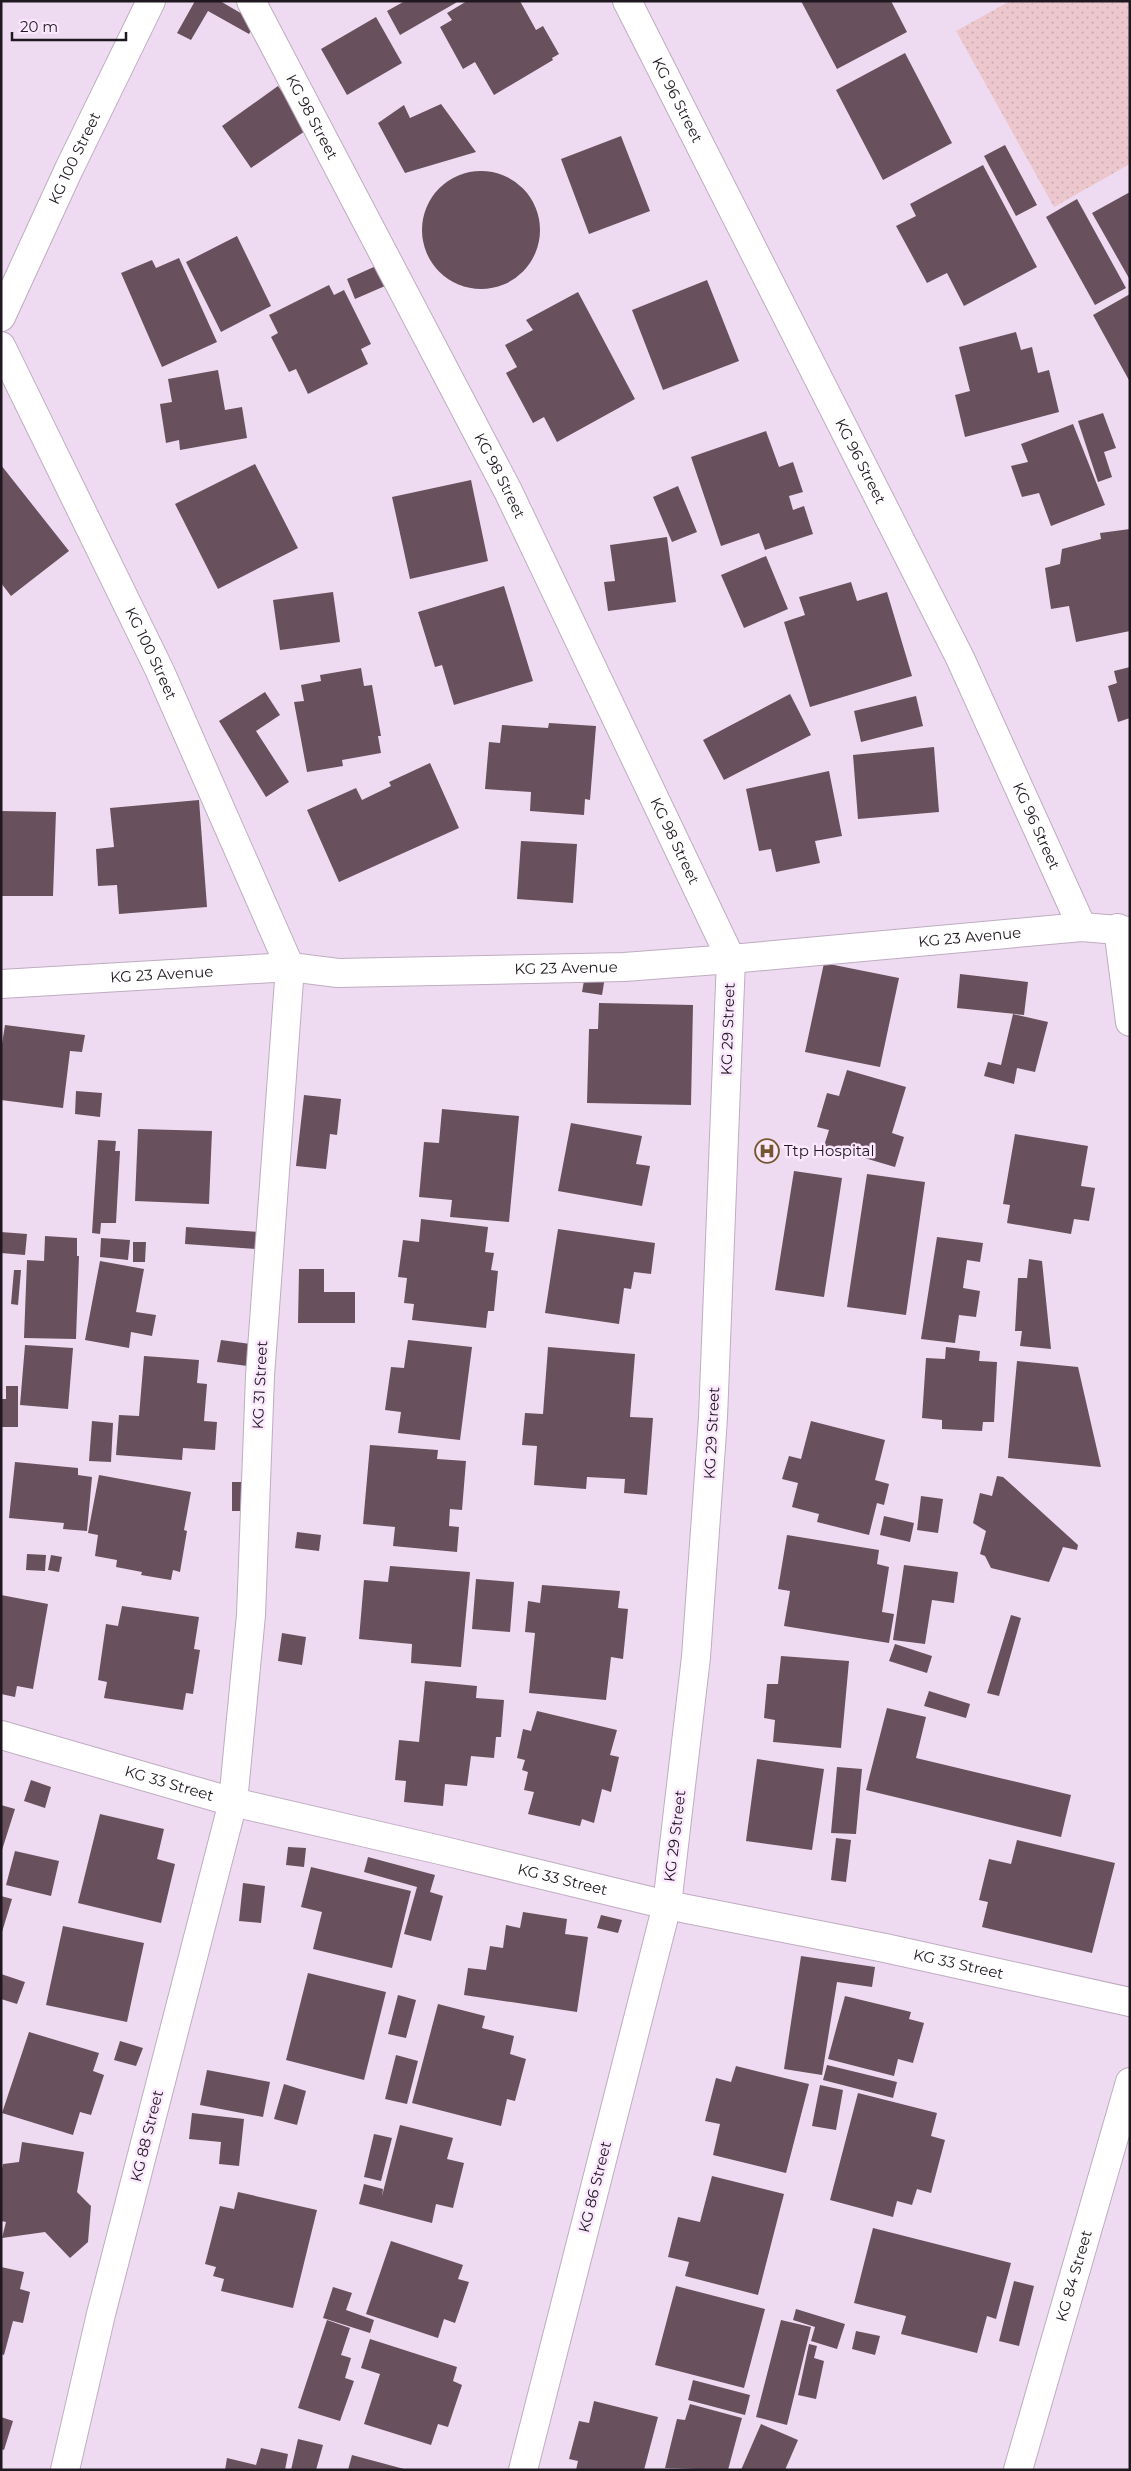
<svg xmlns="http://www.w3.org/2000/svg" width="1131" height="2471" viewBox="0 0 1131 2471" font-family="Montserrat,sans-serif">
<defs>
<pattern id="grass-dots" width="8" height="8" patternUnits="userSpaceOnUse" patternTransform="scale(1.25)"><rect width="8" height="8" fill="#ecc8ce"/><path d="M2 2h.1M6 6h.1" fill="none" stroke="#caabb1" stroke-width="1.8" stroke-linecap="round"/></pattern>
</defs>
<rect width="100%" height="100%" fill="#efdbf1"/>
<path fill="url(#grass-dots)" d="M1010 1H1130V164L1054 207 956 31Z"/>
<path fill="#68505d" d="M195 1H220L256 22 249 34 208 11 191 40 177 33Z
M405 1H459L400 35 387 11Z
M467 1H520L536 30 543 26 559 54 552 58 553 60 494 95 475 62 463 69 440 27 452 20 447 13Z
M801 1H891L907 32 837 69Z
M376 17 402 63 347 95 321 49Z
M905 53 952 143 883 180 836 90Z
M278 86 308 129 251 168 222 126Z
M441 104 476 152 405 173 378 123 404 105 410 118Z
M621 136 650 211 589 234 561 159Z
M1005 145 1037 205 1016 216 984 156Z
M983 165 1037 267 964 306 947 273 927 283 896 226 916 216 910 204Z
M422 230a59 59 0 1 1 118 0a59 59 0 1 1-118 0Z
M1130 192V280L1092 213Z
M1077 199 1126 288 1095 305 1046 217Z
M237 236 271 306 221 332 186 262Z
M179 258 217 342 162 367 121 273 152 260 156 268Z
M376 266 385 286 355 299 347 279Z
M707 280 739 361 663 390 632 310Z
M329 285 334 295 344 290 371 344 361 349 368 364 308 394 296 369 289 372 271 337 278 333 269 315Z
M578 292 635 399 557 442 544 417 533 423 506 373 517 367 505 345 533 330 526 320Z
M1130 294V382L1093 315Z
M1016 332 1021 350 1032 347 1038 373 1049 370 1059 412 965 437 955 395 970 391 959 347Z
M218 370 225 410 242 407 247 438 180 450 179 440 166 443 160 404 172 402 168 379Z
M1103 413 1116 448 1104 452 1112 477 1098 482 1078 421Z
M1073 424 1105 505 1051 526 1039 493 1022 497 1011 466 1028 462 1021 444Z
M766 431 779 467 793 462 803 492 789 496 793 510 804 506 813 534 765 550 759 533 721 546 691 457Z
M255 464 298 548 218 589 175 504Z
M1 465 69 551 11 596 1 583Z
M471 480 488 561 410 579 392 497Z
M678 486 697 532 672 542 653 497Z
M1130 529V631L1076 642 1069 606 1051 609 1045 568 1060 564 1062 549 1101 539 1100 533Z
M667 537 676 602 608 611 604 582 615 581 610 545Z
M766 556 788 609 744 628 721 575Z
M851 582 857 601 887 592 912 676 810 707 784 622 805 615 799 597Z
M504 586 533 681 454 705 442 665 435 667 418 612Z
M333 592 340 642 280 650 273 600Z
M1130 667V718L1118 722 1108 686 1117 683 1114 671Z
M361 668 364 686 372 685 381 736H378L381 753 342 760 343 766 307 772 294 702 304 701 301 685 321 681 320 675Z
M265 692 280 715 256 731 289 782 266 797 219 721Z
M790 694 811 735 724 780 703 740Z
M916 696 923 726 861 742 854 711Z
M549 723 596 726 590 800 585 799 584 815 530 811 531 792 485 789 489 742 500 743 502 725 548 728Z
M934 747 939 812 858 819 853 755Z
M430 763 459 828 339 882 307 810 356 788 362 800 391 786 389 782Z
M829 771 842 836 815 841 820 863 776 872 771 849 759 851 746 789Z
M199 800 207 907 119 914 117 885 98 886 96 849 114 847 110 808Z
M1 811 56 812 53 896H1Z
M521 841 577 844 573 903 517 899Z
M824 963 899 978 880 1067 805 1052Z
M960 974 1028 982 1024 1015 957 1008Z
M585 975 605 977 602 995 582 992Z
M599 1003 693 1005 691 1105 587 1103 589 1029H598Z
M1013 1014 1048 1022 1035 1072 1017 1068 1014 1084 984 1076 988 1062 1001 1065Z
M5 1025 85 1035 82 1052 70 1051 63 1108 1 1100V1050Z
M847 1070 906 1087 892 1133 904 1137 895 1167 824 1146 829 1130 817 1127 827 1093 839 1096Z
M76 1091 102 1093 100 1117 75 1114Z
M304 1095 341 1099 337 1135 330 1134 326 1169 296 1166Z
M442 1109 519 1116 509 1222 450 1217 452 1200 419 1197 424 1142 439 1143Z
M571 1123 642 1136 636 1164 650 1166 642 1206 558 1191Z
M138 1129 212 1131 209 1204 135 1201Z
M1015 1134 1088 1146 1081 1186 1095 1188 1089 1221 1074 1219 1071 1234 1007 1223 1010 1205 1003 1204Z
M98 1140 116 1141 115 1151H120L116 1223H101L100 1234 92 1233Z
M794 1171 842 1178 824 1297 775 1290Z
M867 1174 925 1182 906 1315 847 1307Z
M421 1219 488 1227 485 1252 494 1253 491 1270 498 1271 494 1311H488L486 1328 412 1320 414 1304 404 1303 407 1278 398 1277 403 1240 419 1242Z
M186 1227 258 1232 256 1249 185 1244Z
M558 1229 655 1243 651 1274 634 1272 631 1289 624 1288 619 1324 545 1313Z
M1 1232 27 1234 25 1255 1 1253Z
M45 1236 77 1238V1256H79L76 1339 24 1338 27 1260 44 1261Z
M937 1237 983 1243 980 1262 967 1260 963 1288 980 1291 976 1317 959 1315 955 1343 921 1339Z
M101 1238 130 1240 128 1260 100 1257Z
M133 1242H146L145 1262H133Z
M1029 1259 1042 1261 1051 1349 1020 1346 1022 1331H1015L1018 1278H1027Z
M100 1261 144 1269 136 1312 156 1315 152 1336 131 1332 129 1348 85 1340Z
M299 1269H324V1292H355V1323H298Z
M14 1270H21L18 1305 11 1304Z
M221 1340 258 1345 255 1367 217 1362Z
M408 1340 472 1347 460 1440 398 1433 401 1412 385 1410 391 1367 404 1368Z
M25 1345 73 1348 68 1409 20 1405Z
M548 1347 635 1354 630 1417 653 1418 647 1495 624 1493 625 1479 587 1477 586 1489 534 1485 537 1446 522 1445 525 1413 543 1414Z
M946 1347 980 1351 979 1361 997 1362 994 1422H983L982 1431 942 1429V1420L922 1418 926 1358 945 1359Z
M144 1356 199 1360 197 1383 207 1384 204 1421 217 1422 215 1450 183 1448 182 1460 116 1455 119 1415 139 1416Z
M1017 1361 1078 1367 1101 1467 1008 1458Z
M6 1386H18V1427H1V1399H6Z
M92 1421 113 1423 111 1462 89 1461Z
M811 1421 885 1440 875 1480 889 1484 884 1505 877 1503 869 1535 817 1522 819 1514 792 1507 798 1483 782 1479 789 1456 801 1459Z
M370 1445 438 1450 437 1459 466 1461 462 1510 450 1509 449 1526 459 1527 457 1552 393 1546 395 1527 363 1524Z
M15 1462 78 1468V1475L92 1477 87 1531 63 1529 64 1523 9 1518Z
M99 1475 191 1492 184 1530 187 1531 180 1572 173 1570 171 1580 141 1575 142 1572 116 1567 117 1560 95 1556 98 1535 88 1533Z
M997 1476 1003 1477 1078 1545 1077 1550 1063 1547 1049 1582 991 1568 985 1556 980 1554 986 1531 973 1523 980 1493 992 1496Z
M232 1482H241V1511H232Z
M921 1496 943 1499 938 1533 917 1530Z
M884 1516 914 1523 910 1542 880 1535Z
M297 1532 321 1535 319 1551 295 1548Z
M787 1535 879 1550 877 1564 889 1567 882 1612 894 1614 889 1643 784 1626 790 1591 778 1589Z
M27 1554 46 1555 45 1571 26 1570Z
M51 1555 62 1557 59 1572 48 1570Z
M904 1565 958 1572 954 1603 932 1600 925 1644 893 1640Z
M390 1566 470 1572 461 1667 411 1663 412 1644 359 1639 364 1580 388 1582Z
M476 1579 514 1582 510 1632 472 1629Z
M542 1585 620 1591 618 1608 628 1609 623 1659 611 1657 606 1700 529 1693 535 1633 525 1632 528 1601 540 1603Z
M1 1595 48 1604 33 1689 17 1686 15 1697 1 1694Z
M122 1606 199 1617 194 1649 200 1650 193 1694 186 1693 183 1710 104 1698 107 1682 98 1680 106 1624 118 1626Z
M1011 1615 1021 1618 999 1696 987 1693Z
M282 1633 306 1637 302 1665 278 1661Z
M895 1644 932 1656 927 1673 889 1661Z
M781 1656 849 1661 841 1748 773 1742 775 1720 764 1718 767 1684H778Z
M425 1681 477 1686 476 1698 504 1700 501 1737H496L494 1758 471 1756 467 1786 445 1784 443 1806 404 1802 406 1781 395 1780 399 1740 419 1742Z
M929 1691 970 1704 966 1718 924 1706Z
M887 1708 926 1717 916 1758 1071 1795 1061 1837 866 1790Z
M537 1711 617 1730 610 1755 619 1757 611 1792 602 1789 594 1823 582 1819 580 1826 528 1814 534 1792 524 1790 528 1772 522 1770 525 1760 517 1758 523 1729 531 1731Z
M757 1759 824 1769 812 1850 746 1841Z
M837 1767 862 1769 856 1834 831 1833Z
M31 1780 51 1787 45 1808 24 1801Z
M1 1805 15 1809 2 1850H1Z
M100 1814 164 1829 157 1859 175 1864 161 1923 78 1903Z
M836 1838 851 1840 846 1882 831 1880Z
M1017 1840 1115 1863 1092 1953 982 1927 988 1902 979 1900 989 1859 1011 1864Z
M288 1847 306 1848 304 1867 286 1865Z
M15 1851 59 1861 51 1896 6 1885Z
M368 1857 435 1875 430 1892 443 1896 431 1941 404 1934 417 1887 364 1872Z
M311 1867 411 1891 392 1968 313 1949 322 1912 301 1907Z
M243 1883 265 1886 261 1923 239 1921Z
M1 1896 12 1899 2 1932 1 1931Z
M523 1912 567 1919 565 1934 588 1937 577 2012 464 1995 468 1968 486 1970 490 1946 503 1948 506 1925 520 1928Z
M601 1915 622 1920 618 1933 597 1928Z
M63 1926 144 1943 127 2022 46 2005Z
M801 1956 875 1967 872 1987 837 1982 822 2075 784 2069Z
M308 1973 386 1992 364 2080 286 2060Z
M1 1974 25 1982 17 2004 1 1999Z
M398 1995 416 2000 406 2038 388 2034Z
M845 1996 911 2012 909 2019 924 2023 913 2063 898 2059 894 2076 828 2059Z
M438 2004 485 2016 482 2028 514 2036 510 2054 526 2059 515 2101 507 2099 501 2126 412 2103Z
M29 2032 99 2053 93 2071 104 2075 91 2115 80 2112 73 2135 2 2113Z
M120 2041 143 2048 136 2066 114 2060Z
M396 2055 418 2061 407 2104 385 2099Z
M827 2065 897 2082 893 2098 823 2080Z
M736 2066 809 2084 786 2173 713 2155 720 2124 705 2121 716 2078 731 2082Z
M207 2070 270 2082 263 2117 200 2105Z
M284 2084 306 2091 297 2125 274 2119Z
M820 2085 843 2090 836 2130 812 2126Z
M858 2093 937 2113 931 2136 945 2140 931 2193 917 2189 912 2205 897 2201 893 2217 830 2200Z
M192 2113 244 2119 239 2166 219 2164 221 2142 189 2139Z
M400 2125 453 2138 447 2159 464 2163 453 2208 436 2204 432 2223 359 2204 364 2184 383 2189 382 2196Z
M374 2134 392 2138 381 2181 364 2177Z
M22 2142 84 2152 77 2192 91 2206 88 2242 70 2258 45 2232 2 2238 6 2222 1 2221V2173L3 2164 19 2162Z
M712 2176 784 2194 758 2295 685 2276 689 2262 668 2257 678 2217 700 2222Z
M238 2192 317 2210 293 2308 221 2291 224 2279 213 2276 216 2267 205 2264 220 2206 234 2209Z
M873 2228 1011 2263 996 2319 987 2316 977 2353 901 2334 906 2316 854 2303Z
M391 2241 463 2265 458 2279 469 2282 455 2323 444 2319 438 2338 366 2314Z
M1 2267 24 2272 20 2289 30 2292 23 2323 13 2321 4 2355 1 2354Z
M1014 2281 1034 2286 1019 2346 999 2341Z
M676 2286 765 2309 744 2388 655 2365Z
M333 2287 352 2293 346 2310 374 2320 370 2333 323 2318Z
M796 2309 845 2324 837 2349 811 2341 815 2327 793 2320Z
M327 2320 350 2328 341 2355 351 2358 345 2378 354 2381 340 2421 298 2408Z
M781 2320 811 2327 787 2425 756 2417Z
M856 2331 880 2336 875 2355 852 2349Z
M370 2339 457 2367 453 2381 462 2385 448 2427 438 2424 431 2445 364 2424 380 2374 361 2368Z
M809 2344 817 2346 814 2358 824 2361 816 2399 798 2395Z
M693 2380 750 2395 745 2415 688 2400Z
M594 2401 658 2417 644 2470H576L578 2461 569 2459 579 2421 589 2423Z
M690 2404 742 2418 728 2470 665 2468 677 2419 685 2420Z
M1 2417 13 2421 4 2450 1 2449Z
M761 2424 798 2440 785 2470H741Z
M298 2439 323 2445 316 2470H291Z
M261 2448 288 2454 285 2470H225L227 2458 256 2465Z
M352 2455 404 2469V2470H348Z"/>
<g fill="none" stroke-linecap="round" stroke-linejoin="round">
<g stroke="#bfacc1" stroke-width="30">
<g id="minor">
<path id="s1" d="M251 1 508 491 731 959 713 1418 696 1657 667 1905 523 2470"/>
<path id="s2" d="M627 1 960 658 1082 927"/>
<path id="s3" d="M1 317 69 169 151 1"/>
<path id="s4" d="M1 346 159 669 290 967 260 1376 251 1615 233 1802 101 2314 65 2470"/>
<path d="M1118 928 1130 1022"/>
<path id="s5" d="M1 984 290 967 338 973 624 967 731 959 1082 927 1130 931"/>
<path id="s6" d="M1 1735 233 1802 440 1850 667 1905 885 1948 1130 2002"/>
<path id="s7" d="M1018 2470 1130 2082"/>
</g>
</g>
<use href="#minor" stroke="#fff" stroke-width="28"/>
</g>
<defs>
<g id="hospital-ring" transform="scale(1.25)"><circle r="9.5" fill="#fce8fe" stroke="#76562c" stroke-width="1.5"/><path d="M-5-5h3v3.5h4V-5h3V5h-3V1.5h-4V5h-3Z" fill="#76562c"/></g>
</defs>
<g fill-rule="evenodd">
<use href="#hospital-ring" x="767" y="1151"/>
</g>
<g text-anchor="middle" stroke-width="5" stroke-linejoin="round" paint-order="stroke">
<g font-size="15" fill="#1f1820" stroke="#fce8fe">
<text dy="5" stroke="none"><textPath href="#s2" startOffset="111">KG 96 Street</textPath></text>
<text dy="5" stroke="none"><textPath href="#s1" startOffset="131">KG 98 Street</textPath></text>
<text dy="5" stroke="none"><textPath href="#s3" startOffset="175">KG 100 Street</textPath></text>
<text dy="5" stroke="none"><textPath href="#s2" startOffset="516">KG 96 Street</textPath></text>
<text dy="5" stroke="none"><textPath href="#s1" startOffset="536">KG 98 Street</textPath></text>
<text dy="5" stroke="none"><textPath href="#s4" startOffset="342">KG 100 Street</textPath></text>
<text dy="5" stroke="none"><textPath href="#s2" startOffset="921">KG 96 Street</textPath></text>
<text dy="5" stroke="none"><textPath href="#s1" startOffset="941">KG 98 Street</textPath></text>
<text dy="5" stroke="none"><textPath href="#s5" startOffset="971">KG 23 Avenue</textPath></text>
<text dy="5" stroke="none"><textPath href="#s5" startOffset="566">KG 23 Avenue</textPath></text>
<text dy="5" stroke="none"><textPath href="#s5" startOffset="161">KG 23 Avenue</textPath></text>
<text transform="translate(728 1029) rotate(-88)" y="5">KG 29 Street</text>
<text transform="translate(260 1385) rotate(-87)" y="5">KG 31 Street</text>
<text transform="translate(712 1433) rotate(-87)" y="5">KG 29 Street</text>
<text dy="5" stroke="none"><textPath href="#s6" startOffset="175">KG 33 Street</textPath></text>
<text transform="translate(675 1836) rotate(-83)" y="5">KG 29 Street</text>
<text dy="5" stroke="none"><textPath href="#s6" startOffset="580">KG 33 Street</textPath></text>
<text dy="5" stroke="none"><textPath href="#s6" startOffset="985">KG 33 Street</textPath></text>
<text transform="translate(147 2136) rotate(-76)" y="5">KG 88 Street</text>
<text transform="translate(595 2187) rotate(-76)" y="5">KG 86 Street</text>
<text dy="5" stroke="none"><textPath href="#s7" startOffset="202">KG 84 Street</textPath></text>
</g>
<g font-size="15" fill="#1f1820" stroke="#fce8fe" text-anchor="start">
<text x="784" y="1156">Ttp Hospital</text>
</g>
</g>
<rect width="1131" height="2471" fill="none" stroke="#1f1820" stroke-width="5"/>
<path d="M12 32v8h114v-8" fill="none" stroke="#1f1820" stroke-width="2.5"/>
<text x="20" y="32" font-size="15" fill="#1f1820" stroke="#fce8fe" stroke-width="4" paint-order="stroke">20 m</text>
</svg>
